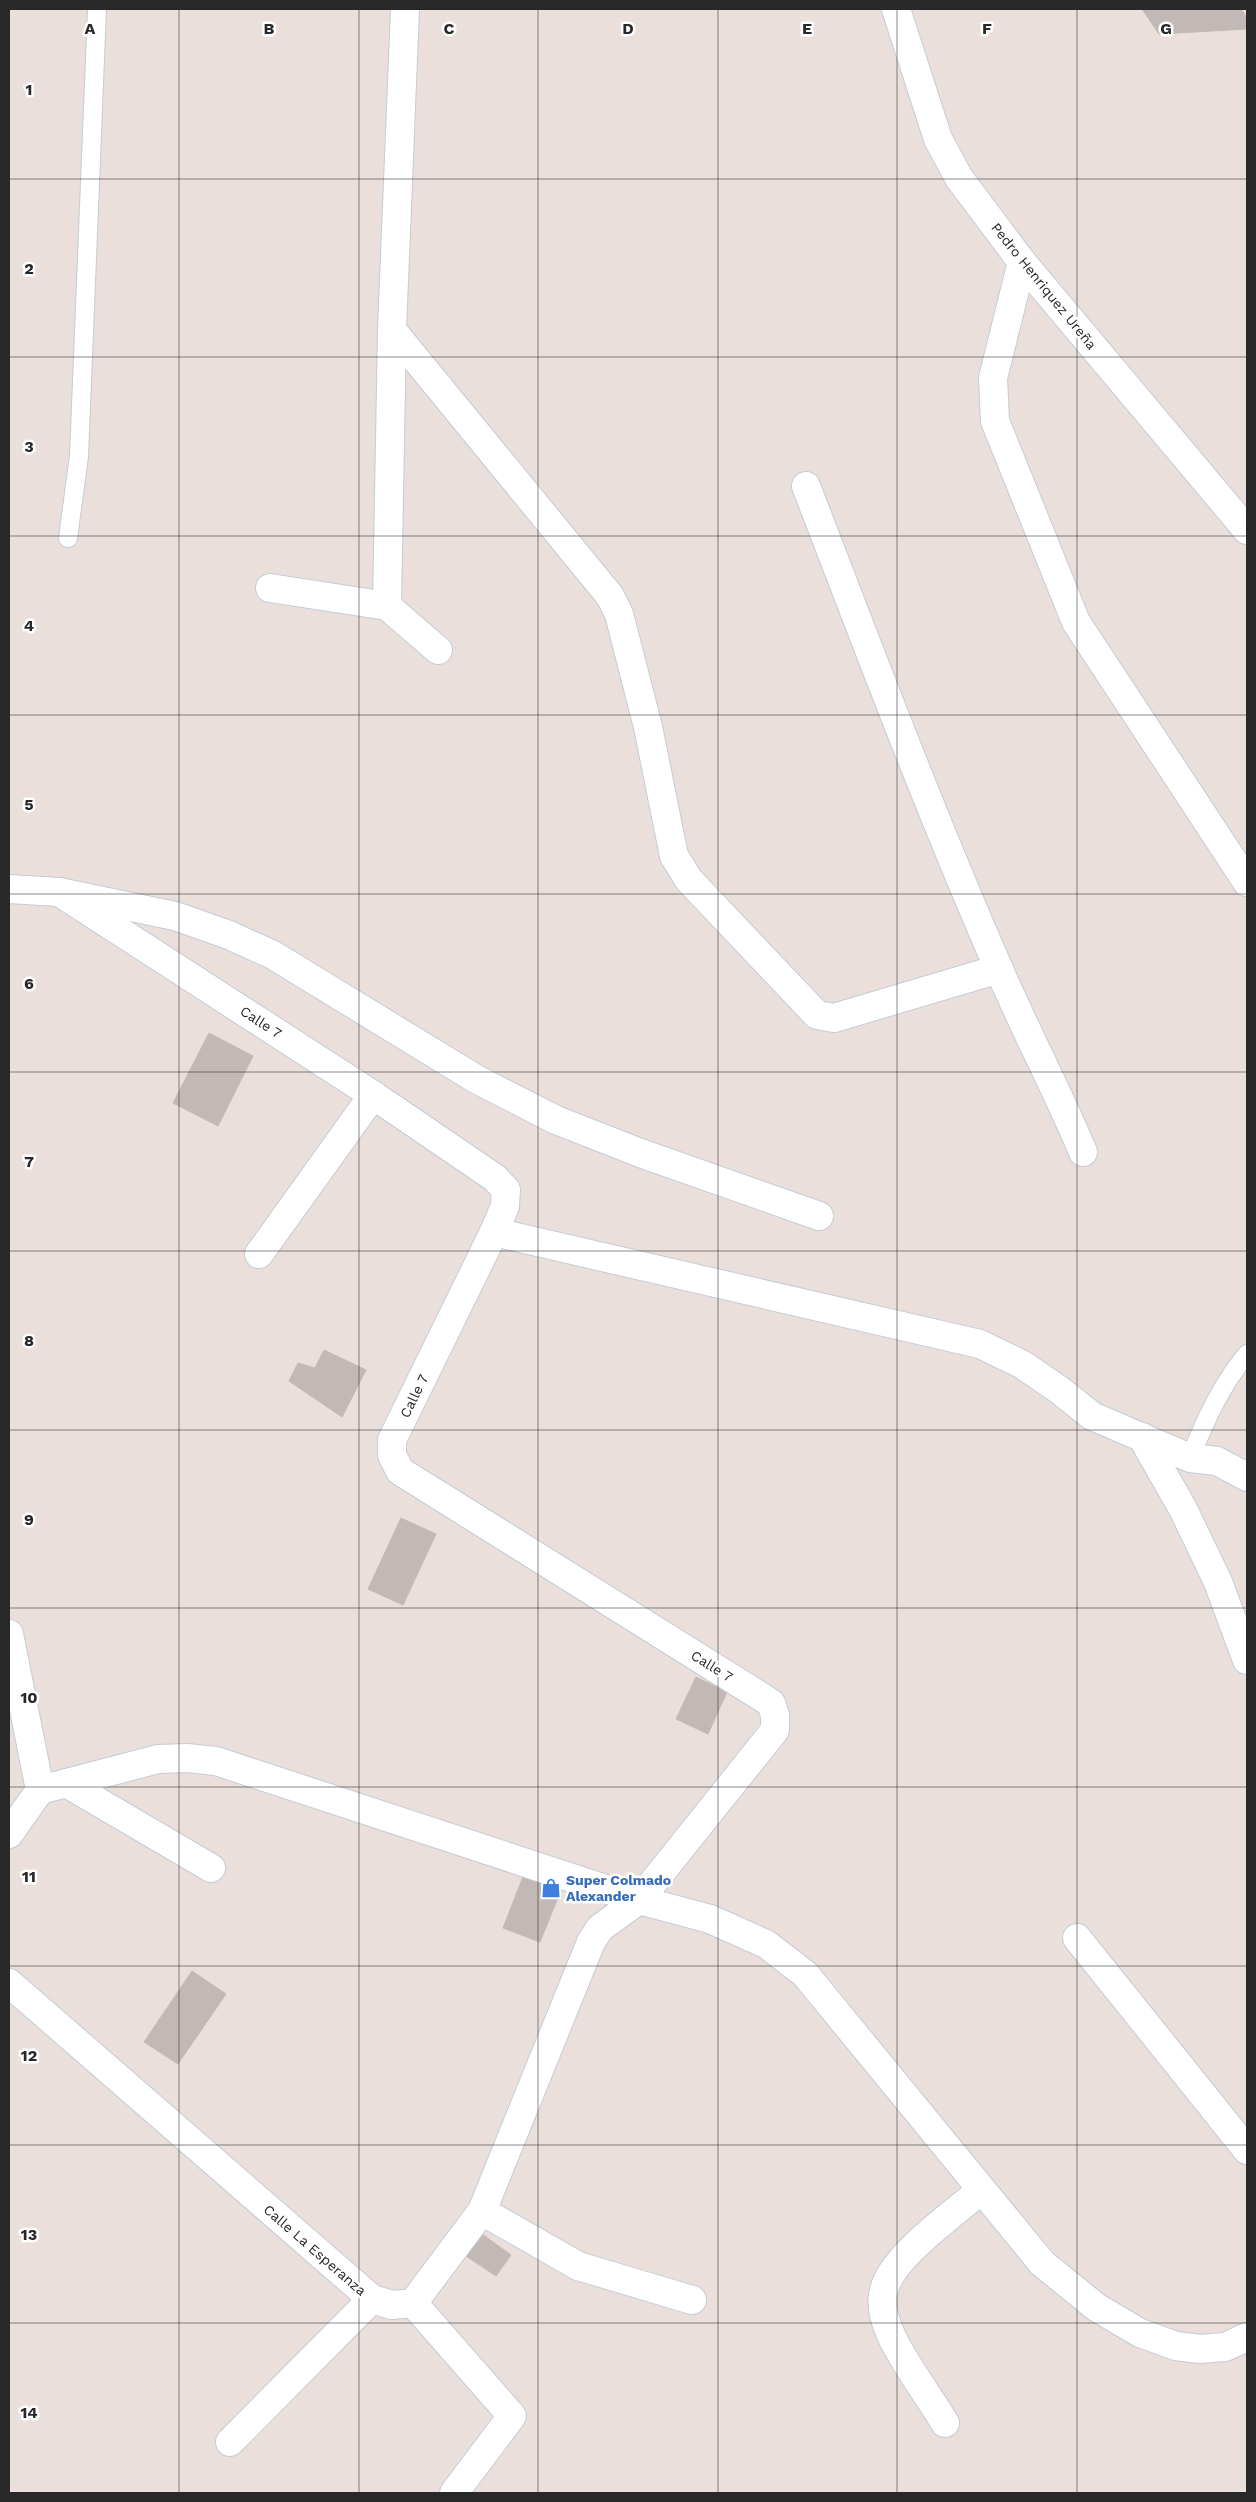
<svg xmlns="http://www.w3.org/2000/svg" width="1256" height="2502" font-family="'Work Sans',sans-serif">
<rect width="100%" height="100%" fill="#eadfda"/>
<g fill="#c2b9b7" stroke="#c4bab4">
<polygon points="1142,9 1241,9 1247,18 1247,29 1159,34"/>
<polygon points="209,1033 253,1056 218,1126 173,1103"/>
<polygon points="324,1350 366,1370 342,1417 289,1381 298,1363 315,1368"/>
<polygon points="401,1518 436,1534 403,1605 368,1589"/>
<polygon points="696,1677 727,1692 708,1734 676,1719"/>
<polygon points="526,1869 564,1883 540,1942 503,1928"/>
<polygon points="192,1971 226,1994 178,2064 144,2042"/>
<polygon points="482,2234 511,2255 496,2276 466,2256"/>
</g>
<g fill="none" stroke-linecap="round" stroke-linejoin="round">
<defs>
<g id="lane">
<polyline points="68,538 79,456 97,9"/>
<path d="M 1190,1458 C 1205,1421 1221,1385 1247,1354"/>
</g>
<g id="street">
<polyline points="896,9 938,139 959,178 1022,262 1247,530"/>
<polyline points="1022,262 993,378 995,421 1076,622 1247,882"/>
<polyline points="392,330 610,596 619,614 648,727 674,856 689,880 817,1015 834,1018 999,969"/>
<path d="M 806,486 C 868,647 929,809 998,967 C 1025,1030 1057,1090 1083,1152"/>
<polyline points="270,588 387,606 438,650"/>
<polyline points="387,606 392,330 405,9"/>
<polyline points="9,889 59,892 175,916 229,935 273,955 476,1079 556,1120 643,1154 819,1216"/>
<polyline points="494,1232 980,1344 1023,1365 1058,1389 1092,1416 1190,1458 1217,1461 1247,1477"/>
<polyline points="259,1254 373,1095"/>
<polyline points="1142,1437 1183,1509 1218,1582 1247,1660"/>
<polyline points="9,1634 40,1790 9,1834"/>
<polyline points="66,1783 211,1868"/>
<polyline points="40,1790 158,1759 187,1758 216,1761 639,1900 710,1919 766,1944 805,1974 1042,2263 1096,2307 1140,2333 1176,2346 1200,2349 1225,2347 1247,2337"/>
<polyline points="1077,1938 1247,2150"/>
<polyline points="9,1983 372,2299 392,2305 413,2303 482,2211 591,1942 600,1928 639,1900 775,1730 775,1715 771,1703 400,1471 392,1455 392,1440 494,1232 505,1206 506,1190 495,1178 373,1095 59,892"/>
<polyline points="482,2211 578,2266 692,2300"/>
<polyline points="413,2303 512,2416 454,2493"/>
<path d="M 945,2423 C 929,2396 903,2362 891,2335 C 885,2322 880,2304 884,2290 C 892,2256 955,2213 981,2190"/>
<polyline points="230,2442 372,2299"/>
</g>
</defs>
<use href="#lane" stroke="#c5ccd5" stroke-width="20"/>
<use href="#street" stroke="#c5ccd5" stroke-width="30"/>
<use href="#lane" stroke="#fff" stroke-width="18"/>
<use href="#street" stroke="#fff" stroke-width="28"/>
</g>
<path fill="none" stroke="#282828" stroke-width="1" stroke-opacity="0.55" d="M 179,9 L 179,2493M 359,9 L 359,2493M 538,9 L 538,2493M 718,9 L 718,2493M 897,9 L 897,2493M 1077,9 L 1077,2493M 9,179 L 1247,179M 9,357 L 1247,357M 9,536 L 1247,536M 9,715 L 1247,715M 9,894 L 1247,894M 9,1072 L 1247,1072M 9,1251 L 1247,1251M 9,1430 L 1247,1430M 9,1608 L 1247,1608M 9,1787 L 1247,1787M 9,1966 L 1247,1966M 9,2145 L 1247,2145M 9,2323 L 1247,2323"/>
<defs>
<symbol id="shop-bare" viewBox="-9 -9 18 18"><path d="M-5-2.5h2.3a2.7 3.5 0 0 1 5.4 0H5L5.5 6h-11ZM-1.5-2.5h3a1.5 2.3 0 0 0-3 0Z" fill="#3f7fe0" stroke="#fff" stroke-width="2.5" paint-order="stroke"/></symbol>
</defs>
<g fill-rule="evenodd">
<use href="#shop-bare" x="537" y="1874" width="28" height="28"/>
</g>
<g text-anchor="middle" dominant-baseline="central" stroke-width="5" stroke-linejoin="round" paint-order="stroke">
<g font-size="14" fill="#282828" stroke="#fff">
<text transform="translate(1044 286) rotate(51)">Pedro Henriquez Ureña</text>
<text transform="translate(261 1022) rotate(33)">Calle 7</text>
<text transform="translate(414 1396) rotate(-64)">Calle 7</text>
<text transform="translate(712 1666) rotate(32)">Calle 7</text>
<text transform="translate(315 2250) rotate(41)">Calle La Esperanza</text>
</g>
<g font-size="14" font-weight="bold" fill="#366cbe" stroke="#fff" text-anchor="start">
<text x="566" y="1880">Super Colmado<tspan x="566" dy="16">Alexander</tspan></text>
</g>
</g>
<g font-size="16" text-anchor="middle" font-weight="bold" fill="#282828" stroke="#fff" stroke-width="5" stroke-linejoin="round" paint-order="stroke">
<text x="90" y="34">A</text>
<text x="269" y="34">B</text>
<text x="449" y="34">C</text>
<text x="628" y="34">D</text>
<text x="807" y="34">E</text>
<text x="987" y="34">F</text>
<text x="1166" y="34">G</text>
<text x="29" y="95">1</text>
<text x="29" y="274">2</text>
<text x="29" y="452">3</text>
<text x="29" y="631">4</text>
<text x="29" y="810">5</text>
<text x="29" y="989">6</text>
<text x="29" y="1167">7</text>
<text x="29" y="1346">8</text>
<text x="29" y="1525">9</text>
<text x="29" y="1703">10</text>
<text x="29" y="1882">11</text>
<text x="29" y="2061">12</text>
<text x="29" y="2240">13</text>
<text x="29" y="2418">14</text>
</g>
<rect width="1256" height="2502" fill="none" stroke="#282828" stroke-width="20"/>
</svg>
